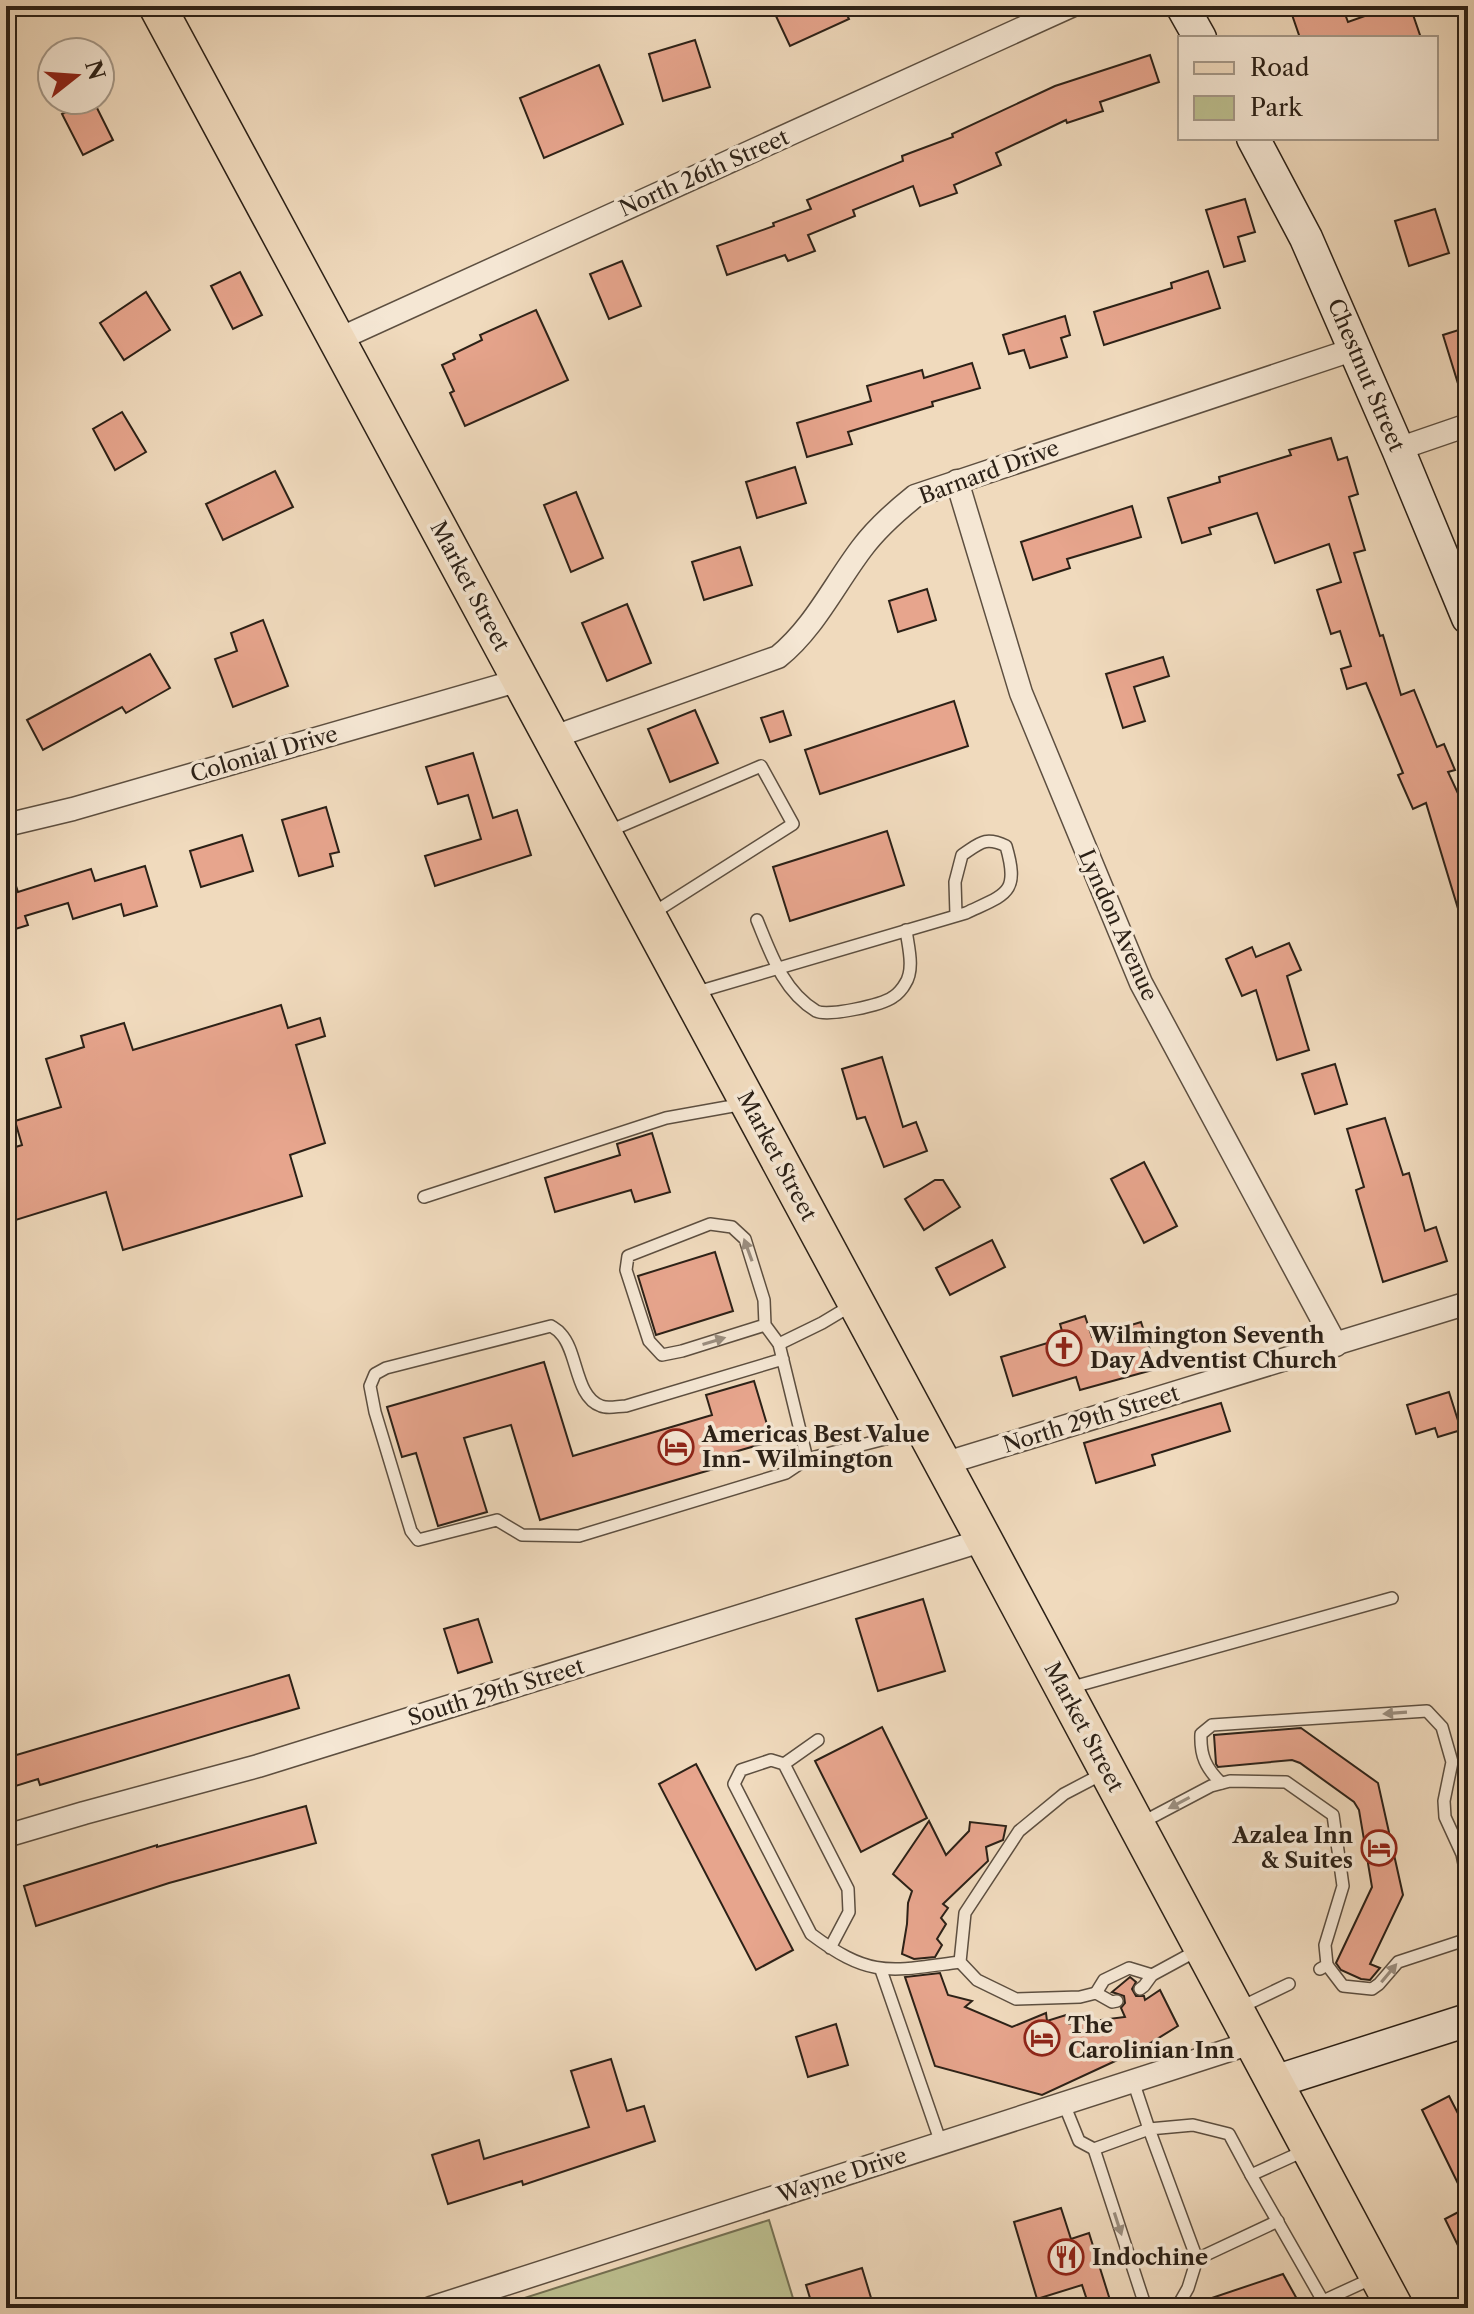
<svg xmlns="http://www.w3.org/2000/svg" width="1474" height="2314" font-family="'Libre Caslon Text',serif">
<rect width="100%" height="100%" fill="#f0dabd"/>
<filter id="stains"><feTurbulence type="fractalNoise" baseFrequency=".0025" numOctaves="4"/><feColorMatrix values="0 0 0 0 .2 0 0 0 0 .09 0 0 0 0 .02 0 0 0 .5 -.17"/></filter>
<radialGradient id="worn" r=".72"><stop offset=".6" stop-color="#630" stop-opacity="0"/><stop offset="1" stop-color="#630" stop-opacity=".3"/></radialGradient>
<polygon fill="#bcbf8f" stroke="#747053" stroke-width="2" points="769,2220 796,2308 493,2308"/>
<g fill="#e7a58d" stroke="#2c2117" stroke-width="2">
<polygon points="794,6 843,6 849,19 790,46 775,14"/>
<polygon points="1289,6 1342,6 1348,22 1393,6 1410,6 1421,38 1300,38"/>
<polygon points="695,40 710,87 663,101 649,54"/>
<polygon points="1150,55 1159,82 1100,102 1103,111 1067,123 1066,120 996,153 1001,165 954,185 957,193 920,206 913,186 853,210 855,216 808,235 815,251 788,261 785,255 727,275 717,246 774,226 773,223 811,209 807,200 903,161 902,156 953,137 952,134 1055,86"/>
<polygon points="599,65 623,124 544,158 520,98"/>
<polygon points="90,100 93,100 113,140 83,155 62,114"/>
<polygon points="1245,199 1255,232 1238,237 1245,261 1224,267 1206,210"/>
<polygon points="1435,209 1449,253 1409,266 1395,221"/>
<polygon points="622,261 641,306 609,319 590,274"/>
<polygon points="1208,271 1220,308 1104,345 1094,312 1172,288 1171,283"/>
<polygon points="240,272 262,315 233,329 211,286"/>
<polygon points="146,292 170,330 124,360 100,323"/>
<polygon points="536,310 568,380 465,426 450,393 454,391 442,365 455,359 453,354 482,340 480,335"/>
<polygon points="1065,316 1070,335 1061,338 1067,357 1030,368 1024,350 1009,354 1003,335"/>
<polygon points="1468,327 1468,402 1464,403 1443,335"/>
<polygon points="972,363 980,388 932,402 933,406 848,432 852,444 807,457 797,423 871,401 867,386 922,370 924,378"/>
<polygon points="122,412 146,452 115,470 93,429"/>
<polygon points="1331,438 1338,460 1347,457 1358,494 1349,497 1365,550 1354,553 1380,636 1383,635 1401,695 1414,690 1437,747 1444,744 1455,770 1448,772 1468,815 1468,924 1463,925 1426,803 1413,809 1398,775 1403,773 1366,683 1347,689 1341,669 1351,666 1340,631 1331,634 1317,590 1341,582 1329,544 1275,563 1257,513 1209,528 1211,534 1182,543 1168,498 1220,482 1219,477 1291,455 1289,450"/>
<polygon points="795,467 806,503 757,518 746,482"/>
<polygon points="275,471 293,507 223,540 206,504"/>
<polygon points="576,492 603,558 571,572 544,505"/>
<polygon points="1132,506 1141,537 1067,559 1070,568 1033,580 1021,542"/>
<polygon points="740,547 752,585 704,600 692,562"/>
<polygon points="927,589 936,620 898,632 889,601"/>
<polygon points="627,604 651,663 607,681 582,623"/>
<polygon points="263,620 288,686 233,707 215,659 237,651 231,633"/>
<polygon points="150,654 170,688 126,713 122,707 43,750 27,720"/>
<polygon points="1163,657 1169,676 1134,687 1145,721 1123,728 1106,674"/>
<polygon points="954,701 968,746 820,794 805,750"/>
<polygon points="695,710 718,763 670,782 648,729"/>
<polygon points="783,711 791,735 770,742 761,718"/>
<polygon points="473,753 493,818 517,810 531,855 435,886 425,856 481,839 468,795 438,804 426,767"/>
<polygon points="326,807 339,852 330,854 333,866 299,876 282,820"/>
<polygon points="887,831 904,885 790,921 773,867"/>
<polygon points="242,835 253,871 201,887 190,851"/>
<polygon points="145,866 157,906 124,916 121,904 73,919 68,903 25,916 28,925 6,932 6,869 10,868 18,892 91,869 95,881"/>
<polygon points="1289,943 1301,970 1287,976 1309,1050 1277,1060 1256,990 1242,996 1226,959 1252,947 1256,957"/>
<polygon points="281,1005 288,1028 320,1018 325,1036 296,1045 325,1143 290,1155 302,1196 123,1250 106,1192 6,1223 6,1150 22,1145 15,1121 61,1107 46,1059 84,1047 81,1036 124,1023 133,1050"/>
<polygon points="882,1057 903,1127 916,1122 927,1151 884,1167 865,1117 857,1119 842,1069"/>
<polygon points="1335,1064 1347,1104 1315,1114 1302,1074"/>
<polygon points="1385,1118 1403,1175 1409,1173 1425,1231 1436,1227 1447,1261 1383,1282 1356,1190 1364,1187 1347,1129"/>
<polygon points="652,1133 670,1192 635,1202 631,1190 555,1212 545,1178 620,1155 617,1144"/>
<polygon points="1144,1162 1177,1226 1144,1243 1111,1179"/>
<polygon points="935,1180 943,1180 960,1207 924,1230 905,1199"/>
<polygon points="992,1240 1005,1267 950,1295 936,1268"/>
<polygon points="715,1252 733,1311 656,1335 638,1276"/>
<polygon points="1085,1316 1092,1337 1141,1322 1156,1369 1080,1390 1076,1377 1013,1396 1001,1357 1064,1338 1060,1324"/>
<polygon points="544,1362 573,1456 712,1415 706,1395 754,1381 772,1441 724,1455 727,1465 540,1520 511,1425 464,1438 487,1512 438,1526 416,1453 402,1457 387,1407"/>
<polygon points="1449,1392 1461,1430 1438,1437 1435,1428 1416,1434 1407,1405"/>
<polygon points="1221,1403 1230,1431 1152,1455 1155,1465 1096,1483 1084,1443"/>
<polygon points="923,1599 945,1671 878,1691 856,1619"/>
<polygon points="478,1619 492,1662 458,1673 444,1629"/>
<polygon points="289,1675 299,1708 40,1785 38,1779 6,1789 6,1758"/>
<polygon points="882,1727 927,1818 861,1852 815,1761"/>
<polygon points="1301,1728 1378,1783 1403,1895 1370,1964 1380,1968 1370,1980 1361,1979 1341,1970 1336,1963 1372,1887 1359,1810 1354,1802 1300,1763 1292,1760 1218,1767 1216,1764 1214,1735"/>
<polygon points="696,1764 793,1950 756,1970 659,1784"/>
<polygon points="306,1806 316,1843 169,1883 36,1926 24,1886 157,1845 157,1847"/>
<polygon points="929,1821 946,1855 969,1831 970,1822 1006,1826 1003,1840 986,1847 988,1861 943,1904 948,1908 941,1918 946,1924 937,1939 942,1945 935,1957 914,1959 902,1954 907,1924 908,1903 912,1891 893,1874"/>
<polygon points="940,1973 948,1995 972,2001 965,2007 1012,2027 1046,2013 1047,2021 1066,2015 1069,2024 1125,2017 1121,2008 1125,2003 1124,1996 1112,1992 1130,1977 1136,1982 1132,1989 1136,1996 1144,1996 1145,2000 1160,1990 1178,2026 1139,2050 1042,2095 935,2066 905,1977"/>
<polygon points="836,2024 848,2065 808,2077 796,2037"/>
<polygon points="611,2059 627,2111 644,2106 655,2141 523,2185 522,2181 448,2204 432,2155 479,2140 484,2159 589,2127 571,2071"/>
<polygon points="1449,2096 1468,2133 1468,2204 1422,2110"/>
<polygon points="1468,2207 1468,2266 1445,2219"/>
<polygon points="1061,2208 1071,2239 1089,2233 1110,2300 1089,2306 1082,2285 1037,2299 1014,2222"/>
<polygon points="862,2268 872,2301 850,2308 813,2308 806,2285"/>
<polygon points="1283,2274 1302,2308 1191,2308 1191,2305"/>
</g>
<g fill="none" stroke-linecap="round" stroke-linejoin="round">
<defs>
<g id="lane">
<polyline points="607,832 761,766 793,824 650,915"/>
<path d="M 757,920 C 771,954 783,991 816,1011 C 828,1017 882,1005 893,997 C 897,995 903,988 905,984 C 915,969 908,946 906,930"/>
<path d="M 694,993 L 966,913 C 1006,894 1020,894 1006,846 C 985,836 980,843 962,855 L 955,882 L 956,915"/>
<polyline points="424,1197 666,1118 744,1104"/>
<path d="M 765,1325 L 682,1351 L 662,1355 L 649,1341 L 626,1270 L 628,1256 L 710,1224 L 732,1227 L 745,1239 L 764,1300 L 765,1325 L 779,1344 L 807,1459 L 786,1473 L 579,1536 L 522,1535 L 497,1520 L 418,1540 L 411,1531 L 375,1412 L 370,1386 L 375,1374 L 386,1368 L 551,1326 C 554,1328 558,1330 561,1334 C 578,1352 575,1397 601,1406 C 608,1409 618,1406 626,1406 L 783,1359"/>
<polyline points="779,1344 822,1323 852,1305"/>
<polyline points="807,1459 885,1439 916,1425"/>
<polyline points="1069,1688 1392,1598"/>
<polyline points="784,1764 818,1740"/>
<polyline points="1104,1773 1064,1794 1019,1831 965,1913 960,1962 977,1980 1016,1999 1080,1997 1096,1993 1112,2002 1117,2001"/>
<path d="M 1221,1783 C 1206,1768 1200,1756 1201,1734 L 1212,1725 L 1427,1711 L 1442,1727 L 1452,1762 L 1444,1801 L 1445,1817 L 1462,1854 L 1468,1884"/>
<polyline points="1139,1824 1211,1786 1230,1781 1286,1782 1333,1815 1343,1886 1325,1945 1327,1965 1320,1969"/>
<path d="M 830,1948 L 849,1912 L 848,1889 L 784,1764 L 771,1760 L 741,1770 L 734,1784 L 811,1934 C 871,1979 890,1971 960,1962"/>
<polyline points="1327,1965 1343,1986 1372,1989 1379,1984 1398,1962 1468,1939"/>
<polyline points="881,1970 941,2143"/>
<polyline points="1140,1989 1144,1986 1152,1975 1198,1950"/>
<polyline points="1096,1993 1104,1980 1129,1968 1152,1975"/>
<polyline points="1239,2008 1289,1984"/>
<polyline points="1064,2104 1079,2141 1094,2149 1149,2129 1133,2081"/>
<polyline points="1094,2149 1146,2308"/>
<polyline points="1251,2175 1323,2301 1373,2278"/>
<polyline points="1197,2259 1149,2129 1193,2125 1229,2134 1251,2175 1306,2150"/>
<polyline points="1164,2308 1179,2304 1188,2288 1197,2259 1278,2221"/>
</g>
<g id="street">
<polyline points="337,340 1071,6"/>
<polyline points="1398,449 1468,425"/>
<polyline points="957,481 1021,693 1141,983 1336,1345"/>
<path d="M 551,738 L 778,657 C 814,628 834,585 862,548 C 877,528 895,512 915,496 L 1355,349"/>
<polyline points="6,825 73,809 520,680"/>
<polyline points="943,1464 1468,1303"/>
<polyline points="6,1836 84,1813 258,1766 984,1540"/>
<polyline points="431,2308 1254,2042"/>
</g>
<g id="secondary">
<polyline points="1182,6 1200,38"/>
<polyline points="1253,138 1306,238 1398,449 1468,618"/>
<polyline points="1274,2082 1468,2020"/>
</g>
<polyline id="primary" points="157,6 984,1540 1395,2308"/>
</defs>
<use href="#lane" stroke="#5d4f40" stroke-width="14"/>
<use href="#street" stroke="#5d4f40" stroke-width="25"/>
<use href="#secondary" stroke="#2c2117" stroke-width="35"/>
<use href="#primary" stroke="#2c2117" stroke-width="39"/>
<use href="#lane" stroke="#f5e7d4" stroke-width="11"/>
<use href="#street" stroke="#f5e7d4" stroke-width="22"/>
<use href="#secondary" stroke="#f5e7d4" stroke-width="32"/>
<use href="#primary" stroke="#f0dabd" stroke-width="36"/>
</g>
<defs><path id="oneway-solid" d="M-6-.8H1V-3.2L6.5 0L1 3.2V.8H-6Z" transform="scale(2)"/></defs>
<g fill="#9b8e7f">
<use href="#oneway-solid" transform="translate(748 1250) rotate(-110)"/>
<use href="#oneway-solid" transform="translate(714 1341) rotate(-17)"/>
<use href="#oneway-solid" transform="translate(1395 1713) rotate(176)"/>
<use href="#oneway-solid" transform="translate(1179 1803) rotate(152)"/>
<use href="#oneway-solid" transform="translate(1389 1973) rotate(-50)"/>
<use href="#oneway-solid" transform="translate(1118 2224) rotate(72)"/>
</g>
<defs>
<symbol id="church-ring" viewBox="-11 -11 22 22"><circle r="9.5" fill="#f5e7d4" stroke="#8f2418" stroke-width="1.5"/><path d="M-1.2-6h2.4v3.5h3.3v2.4h-3.3V6h-2.4V-.1h-3.3v-2.4h3.3Z" fill="#8f2418"/></symbol>
<symbol id="hotel-ring" viewBox="-11 -11 22 22"><circle r="9.5" fill="#f5e7d4" stroke="#8f2418" stroke-width="1.5"/><path d="M-6-4.5h1.5V1H6V5H4.5V3h-9V5H-6ZM-4 0a1.8 1.8 0 1 1 3.6 0ZM.5 0V-2.5h3Q6-2.5 6 0Z" fill="#8f2418"/></symbol>
<symbol id="restaurant-ring" viewBox="-11 -11 22 22"><circle r="9.5" fill="#f5e7d4" stroke="#8f2418" stroke-width="1.5"/><path d="M-5-6h1v4h1v-4h1v4h1v-4h1v5L-1.5 .5V6h-2V.5L-5-1ZM5-6V6H3V1.5H1.5Q1.5-4 5-6Z" fill="#8f2418"/></symbol>
</defs>
<g fill-rule="evenodd">
<use href="#church-ring" x="1044" y="1328" width="40" height="40"/>
<use href="#hotel-ring" x="656" y="1427" width="40" height="40"/>
<use href="#hotel-ring" x="1359" y="1828" width="40" height="40"/>
<use href="#hotel-ring" x="1022" y="2018" width="40" height="40"/>
<use href="#restaurant-ring" x="1046" y="2237" width="40" height="40"/>
</g>
<g text-anchor="middle" dominant-baseline="central" stroke-width="7" stroke-linejoin="round" paint-order="stroke">
<g font-size="22" fill="#2c2117" stroke="#f5e7d4">
<text transform="translate(704 173) rotate(-24)">North 26th Street</text>
<text transform="translate(1366 375) rotate(67)">Chestnut Street</text>
<text transform="translate(989 472) rotate(-20)">Barnard Drive</text>
<text transform="translate(470 586) rotate(62)">Market Street</text>
<text transform="translate(264 754) rotate(-16)">Colonial Drive</text>
<text transform="translate(1118 925) rotate(66)">Lyndon Avenue</text>
<text transform="translate(777 1156) rotate(62)">Market Street</text>
<text transform="translate(1091 1419) rotate(-17)">North 29th Street</text>
<text transform="translate(496 1692) rotate(-17)">South 29th Street</text>
<text transform="translate(1084 1727) rotate(62)">Market Street</text>
<text transform="translate(842 2175) rotate(-18)">Wayne Drive</text>
</g>
<g font-size="22" font-weight="bold" fill="#2c2117" stroke="#f5e7d4" text-anchor="start">
<text x="1090" y="1335">Wilmington Seventh<tspan x="1090" dy="25">Day Adventist Church</tspan></text>
<text x="702" y="1434">Americas Best Value<tspan x="702" dy="25">Inn- Wilmington</tspan></text>
<text x="1353" y="1835" text-anchor="end">Azalea Inn<tspan x="1353" dy="25">&amp; Suites</tspan></text>
<text x="1068" y="2025">The<tspan x="1068" dy="25">Carolinian Inn</tspan></text>
<text x="1092" y="2257">Indochine</text>
</g>
</g>
<rect width="1474" height="2314" fill="none" stroke="#f0dabd" stroke-width="32"/>
<rect x="8" y="8" width="1458" height="2298" fill="none" stroke="#2c2117" stroke-width="4"/>
<rect x="16" y="16" width="1442" height="2282" fill="none" stroke="#2c2117" stroke-width="2"/>
<rect x="1178" y="36" width="260" height="104" fill="#f5e7d4" stroke="#a59888" stroke-width="2"/>
<rect x="1194" y="62" width="40" height="12" fill="#f0dabd" stroke="#a59888" stroke-width="2"/>
<text x="1250" y="76" font-size="24" fill="#2c2117">Road</text>
<rect x="1194" y="96" width="40" height="24" fill="#bcbf8f" stroke="#a59888" stroke-width="2"/>
<text x="1250" y="116" font-size="24" fill="#2c2117">Park</text>
<g transform="translate(76 76) rotate(73)"><circle r="38" fill="#f5e7d4" stroke="#a59888" stroke-width="2"/>
<path d="M0-6L14 30L0 20L-14 30Z" fill="#8f2418"/>
<text y="-12" font-size="22" font-weight="bold" text-anchor="middle" fill="#2c2117">N</text>
</g>
<rect width="100%" height="100%" filter="url(#stains)"/>
<rect width="100%" height="100%" fill="url(#worn)"/>
</svg>
